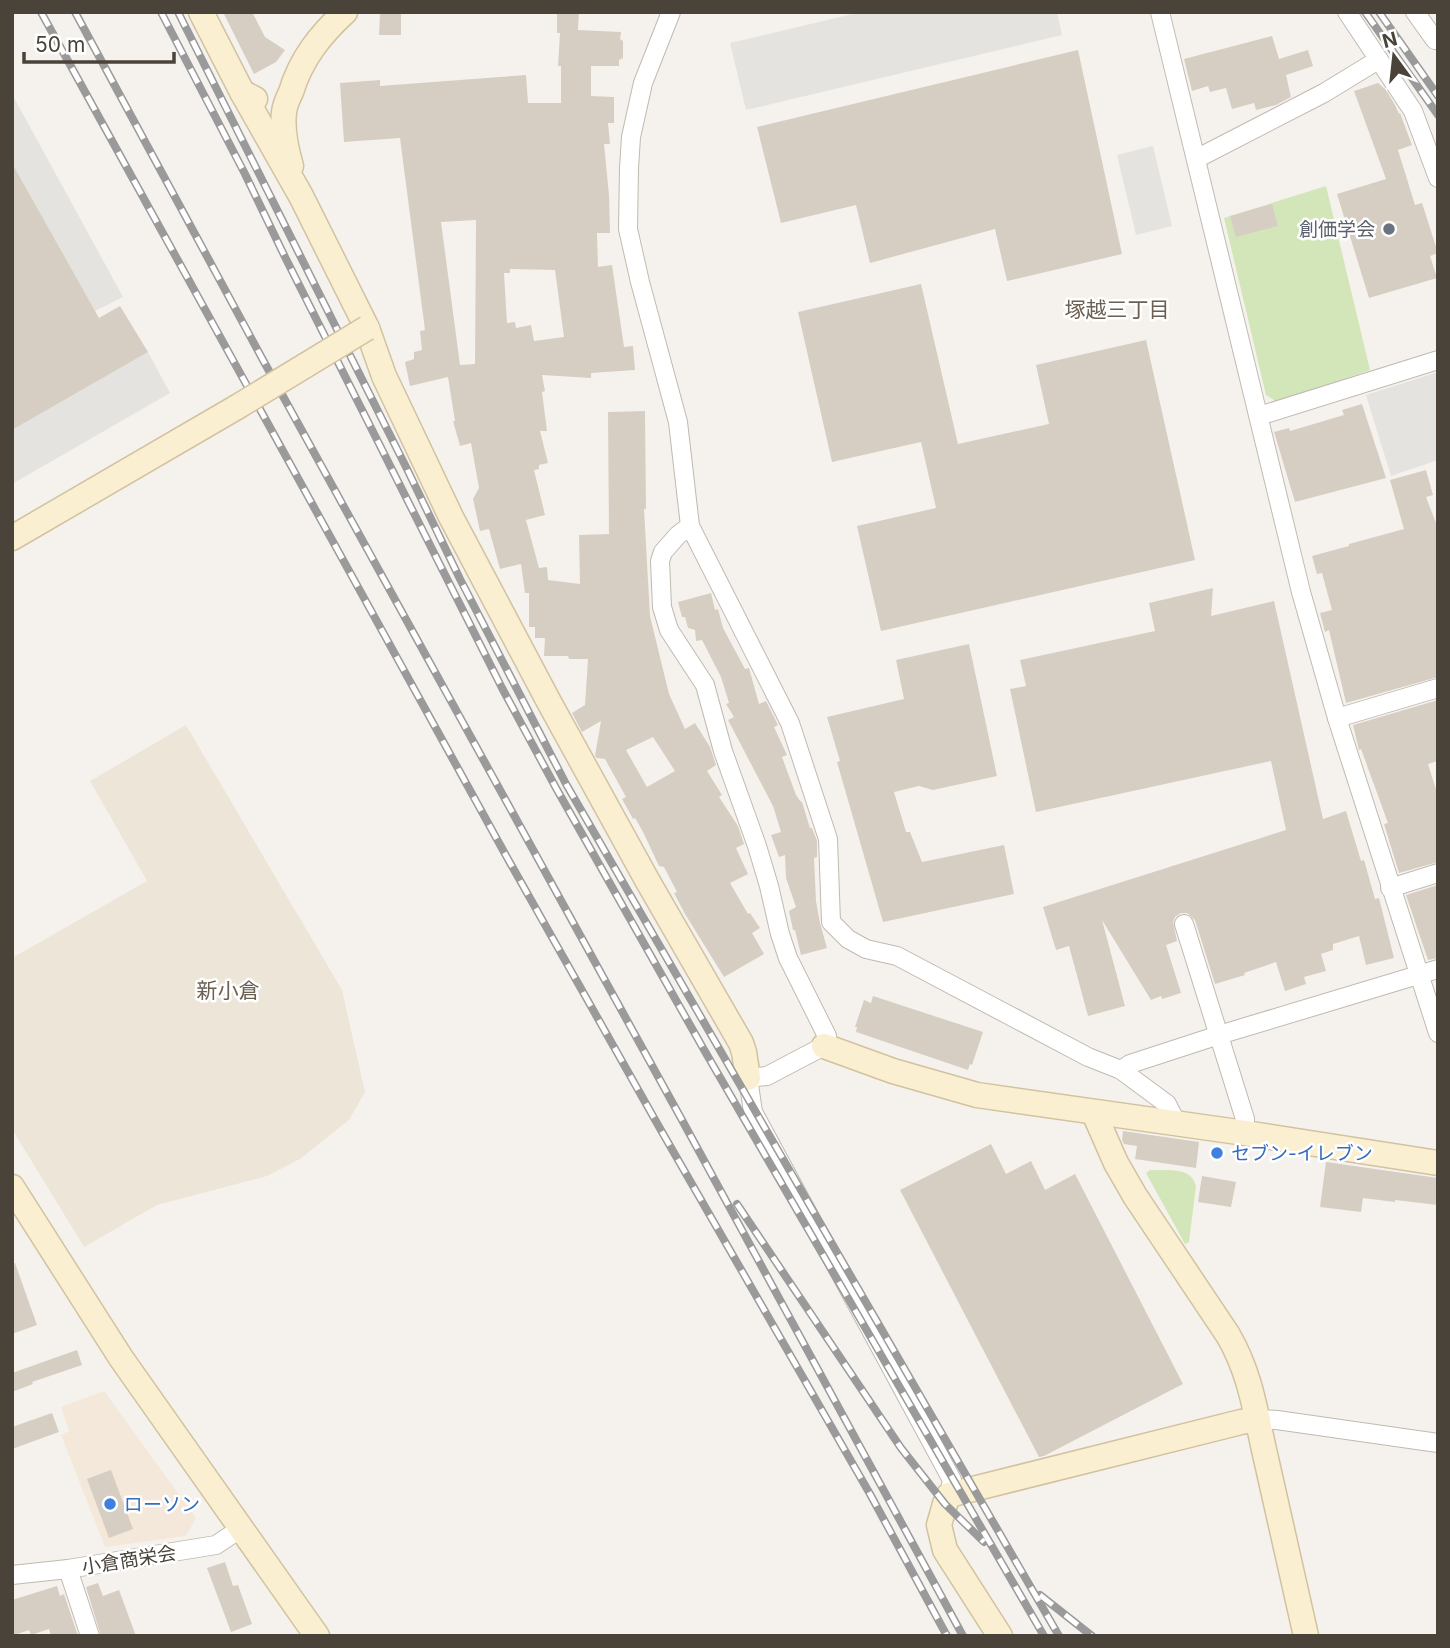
<svg xmlns="http://www.w3.org/2000/svg" width="1450" height="1648" font-family="Inter,'Noto Sans JP',sans-serif">
<rect width="100%" height="100%" fill="#f5f2ed"/>
<polygon fill="#f4e8da" points="104,1391 196,1518 186,1536 105,1547 61,1435 69,1431 61,1407"/>
<polygon fill="#ede6d8" points="186,725 342,990 365,1092 349,1120 300,1159 267,1176 157,1205 84,1247 12,1129 12,958 147,881 90,781"/>
<g fill="#d3e6b9">
<polygon points="1326,186 1370,370 1277,402 1266,395 1224,218"/>
<path d="M 1150,1170 C 1167,1171 1191,1166 1196,1186 L 1189,1242 L 1185,1244 L 1146,1173 Z"/>
</g>
<g fill="#e4e3e0">
<polygon points="861,12 1057,12 1062,35 746,110 730,43"/>
<polygon points="12,94 123,297 95,311 12,163"/>
<polygon points="1153,146 1172,226 1136,235 1117,155"/>
<polygon points="148,352 170,393 12,484 12,430"/>
<polygon points="1438,372 1438,460 1391,476 1366,395"/>
</g>
<g fill="#d6cec3" fill-rule="evenodd">
<polygon points="223,12 252,12 265,37 285,50 276,62 254,74"/>
<polygon points="380,12 401,12 401,35 379,35"/>
<path d="M 557,12 L 579,12 L 578,30 L 621,32 L 620,39 L 623,41 L 623,58 L 619,60 L 619,66 L 591,66 L 591,96 L 614,97 L 614,123 L 608,123 L 610,144 L 604,144 L 609,195 L 610,233 L 597,233 L 598,267 L 612,265 L 624,347 L 633,346 L 635,370 L 591,373 L 591,378 L 542,375 L 545,391 L 542,392 L 547,431 L 540,431 L 548,463 L 539,465 L 539,469 L 534,470 L 545,515 L 526,520 L 539,568 L 547,567 L 548,580 L 580,584 L 579,535 L 609,534 L 608,412 L 645,411 L 646,509 L 644,509 L 650,616 L 669,694 L 685,729 L 695,723 L 710,747 L 716,765 L 707,771 L 722,795 L 719,797 L 738,826 L 744,844 L 736,848 L 748,874 L 730,883 L 748,914 L 750,913 L 760,928 L 752,933 L 764,954 L 724,977 L 685,914 L 674,893 L 677,892 L 664,867 L 659,866 L 643,832 L 635,818 L 633,819 L 622,799 L 626,797 L 605,759 L 597,758 L 595,756 L 601,721 L 582,732 L 572,713 L 585,705 L 588,659 L 569,659 L 568,656 L 544,656 L 545,638 L 535,638 L 535,627 L 529,627 L 529,593 L 525,593 L 521,564 L 500,569 L 489,529 L 480,531 L 473,499 L 479,488 L 471,443 L 460,446 L 453,421 L 455,421 L 448,377 L 410,386 L 405,362 L 414,359 L 414,352 L 422,350 L 420,331 L 425,330 L 400,138 L 344,142 L 340,83 L 380,80 L 380,86 L 526,75 L 528,103 L 561,103 L 561,66 L 558,66 L 560,33 L 557,33 ZM 476,220 L 475,364 L 460,365 L 441,222 ZM 510,269 L 555,270 L 564,337 L 534,341 L 531,325 L 516,328 L 515,322 L 507,323 L 504,273 L 510,273 ZM 653,737 L 675,771 L 647,787 L 626,750 Z"/>
<polygon points="1272,36 1279,59 1308,50 1313,66 1286,75 1291,97 1276,105 1256,110 1254,103 1232,109 1226,88 1210,92 1208,86 1192,91 1184,59"/>
<polygon points="1078,50 1122,254 1007,281 995,229 870,263 856,205 781,223 757,127"/>
<polygon points="1378,83 1386,90 1395,105 1399,114 1400,113 1412,145 1398,150 1415,205 1422,203 1438,253 1430,256 1437,278 1369,298 1337,194 1386,179 1354,91"/>
<polygon points="12,163 99,318 120,306 148,352 12,430"/>
<polygon points="1272,204 1278,226 1236,237 1230,216"/>
<polygon points="921,284 958,444 1049,424 1036,365 1146,340 1195,560 881,631 857,526 936,508 921,442 832,462 798,312"/>
<polygon points="1362,404 1386,478 1295,502 1274,432 1289,428 1290,431 1344,415 1342,410"/>
<polygon points="1426,470 1433,495 1426,497 1438,528 1438,677 1346,703 1329,630 1325,632 1320,613 1332,610 1322,573 1317,574 1312,556 1349,546 1349,544 1404,529 1390,480"/>
<polygon points="1213,588 1211,616 1274,601 1323,819 1346,811 1361,861 1364,860 1375,899 1379,898 1394,958 1366,965 1359,936 1333,944 1333,950 1321,954 1326,971 1304,977 1306,984 1285,991 1276,962 1244,973 1245,975 1215,984 1195,920 1187,913 1181,913 1175,917 1173,922 1177,941 1166,945 1181,993 1162,999 1161,996 1151,1000 1102,920 1125,1006 1088,1016 1069,946 1056,950 1043,907 1286,830 1271,761 1036,812 1010,689 1026,686 1020,660 1155,631 1149,603"/>
<polygon points="711,593 715,610 718,609 723,628 745,669 749,668 759,704 766,701 778,725 774,727 787,755 782,757 796,795 800,801 802,802 810,828 812,828 817,841 817,857 814,858 816,901 820,923 827,948 801,955 795,930 793,930 789,911 796,907 786,878 785,855 779,857 771,835 781,832 773,806 728,720 734,717 726,704 729,703 721,677 702,640 696,641 695,630 688,628 685,617 682,617 678,602"/>
<polygon points="969,644 997,776 933,790 919,786 894,792 906,832 910,832 922,862 1004,845 1014,894 883,922 837,762 840,761 827,717 904,699 896,660"/>
<polygon points="1438,700 1438,761 1428,764 1438,796 1438,862 1399,873 1384,824 1388,823 1361,749 1359,750 1353,725"/>
<polygon points="1438,885 1438,958 1428,960 1406,895"/>
<polygon points="873,996 983,1032 972,1065 970,1064 968,1070 856,1032 857,1027 855,1027 864,1000 871,1003"/>
<polygon points="1123,1131 1199,1142 1196,1168 1135,1159 1137,1146 1124,1144 1122,1140"/>
<polygon points="991,1144 1006,1174 1031,1161 1045,1190 1075,1174 1183,1384 1044,1456 1039,1457 900,1190"/>
<polygon points="1326,1162 1438,1178 1438,1205 1395,1200 1395,1202 1363,1198 1361,1212 1320,1207"/>
<polygon points="1202,1176 1236,1182 1231,1207 1198,1202"/>
<polygon points="12,1263 15,1263 37,1325 12,1334"/>
<polygon points="77,1350 82,1365 32,1382 33,1384 12,1392 12,1373"/>
<polygon points="52,1413 59,1432 12,1449 12,1427"/>
<polygon points="111,1470 133,1529 109,1538 87,1479"/>
<polygon points="225,1562 233,1586 238,1585 252,1624 231,1632 207,1568"/>
<polygon points="98,1583 103,1596 119,1590 136,1636 101,1636 86,1587"/>
<polygon points="57,1586 60,1596 64,1594 78,1636 51,1636 49,1629 31,1635 29,1630 12,1636 12,1600"/>
</g>
<g fill="none" stroke-linecap="round" stroke-linejoin="round">
<defs>
<g id="street">
<polyline points="671,12 643,83 631,137 629,168 628,229 640,282 678,422 690,526 790,723 828,839 831,922 848,939 866,949 897,956 1088,1057 1121,1070 1167,1104 1177,1124"/>
<polyline points="1160,12 1301,592 1337,718 1438,1033"/>
<polyline points="1347,12 1413,111 1438,178"/>
<polyline points="1415,12 1435,40"/>
<polyline points="1196,159 1324,93 1378,60"/>
<polyline points="1259,416 1438,360"/>
<polyline points="690,526 678,535 663,552 660,561 662,607 669,630 705,685 723,751 757,846 769,886 780,934 788,958 827,1036 824,1046 767,1076 748,1078 753,1112 952,1480 949,1495"/>
<polyline points="1337,718 1438,688"/>
<polyline points="1390,888 1438,873"/>
<polyline points="1184,924 1245,1119 1245,1133"/>
<polyline points="1121,1070 1130,1064 1219,1035 1438,969"/>
<polyline points="1258,1419 1277,1420 1438,1443"/>
<polyline points="68,1569 90,1636"/>
<polyline points="12,1575 68,1569 216,1545 240,1529"/>
</g>
<g id="secondary">
<polyline points="201,12 242,92 255,99"/>
<polyline points="242,92 301,196 367,328 384,376 451,517 549,702 647,880 741,1043 744,1052 748,1078"/>
<path d="M 291,166 C 286,149 282,129 284,112 C 285,105 288,98 291,92 C 301,59 320,35 345,12"/>
<polyline points="12,538 237,407"/>
<polyline points="824,1046 893,1071 977,1095 1245,1133 1438,1163"/>
<path d="M 1094,1113 L 1116,1163 L 1135,1196 L 1228,1335 C 1252,1376 1256,1417 1267,1463 C 1280,1520 1293,1578 1306,1636"/>
<polyline points="12,1187 121,1358 317,1636"/>
<polyline points="1000,1636 945,1550 939,1525 945,1504 949,1495 1241,1422 1258,1419"/>
</g>
</defs>
<use href="#street" stroke="#c0bab0" stroke-width="20"/>
<use href="#secondary" stroke="#d1c2a0" stroke-width="27"/>
<use href="#street" stroke="#fff" stroke-width="18"/>
<use href="#secondary" stroke="#fbefd1" stroke-width="24"/>
<defs>
<g id="rail">
<polyline points="41,12 509,861 658,1125 870,1494 947,1636"/>
<polyline points="75,12 263,360 682,1120 963,1636"/>
<polyline points="161,12 245,174 285,257 502,688 556,788 703,1048 1044,1636"/>
<polyline points="178,12 407,469 460,579 566,784 1059,1636"/>
<polyline points="1365,12 1438,115"/>
<polyline points="1379,12 1438,96"/>
<polyline points="737,1204 901,1448 945,1504 984,1542"/>
<polyline points="1040,1595 1092,1636"/>
</g>
</defs>
<use href="#rail" stroke="#9a9a9a" stroke-width="8"/>
<use href="#rail" stroke="#fff" stroke-width="5" stroke-dasharray="16" stroke-linecap="butt"/>
<defs>
<polyline id="secondary-bridge" points="237,407 367,328"/>
</defs>
<use href="#secondary-bridge" stroke="#d1c2a0" stroke-width="27" stroke-linecap="butt"/>
<use href="#secondary-bridge" stroke="#fbefd1" stroke-width="24"/>
</g>
<circle fill="#6b7280" stroke="#fff" stroke-width="2.5" cx="1389" cy="229" r="7"/>
<g fill="#3f7fe0" stroke="#fff" stroke-width="2.5">
<circle cx="1217" cy="1153" r="7"/>
<circle cx="110" cy="1504" r="7"/>
</g>
<g text-anchor="middle" dominant-baseline="central" stroke-width="5" stroke-linejoin="round" paint-order="stroke">
<g font-size="19" fill="#5b616d" stroke="#fff" text-anchor="end">
<text x="1375" y="229">創価学会</text>
</g>
<g font-size="19" fill="#366cbe" stroke="#fff" text-anchor="start">
<text x="1231" y="1153">セブン-イレブン</text>
<text x="124" y="1504">ローソン</text>
</g>
<g font-size="19" fill="#49433a" stroke="#fff">
<text transform="translate(129 1560) rotate(-9)">小倉商栄会</text>
</g>
<g font-size="21" fill="#6b6052" stroke="#fff">
<text x="1117" y="309">塚越三丁目</text>
<text x="228" y="990">新小倉</text>
</g>
</g>
<rect width="1450" height="1648" fill="none" stroke="#49433a" stroke-width="28"/>
<g transform="translate(1394 56) rotate(345)" stroke="#ffffff" stroke-width="5" paint-order="stroke">
<path d="M0-5L12 26L0 18L-12 26Z" fill="#49433a"/>
<text y="-10" font-size="19" font-weight="bold" text-anchor="middle" fill="#49433a">N</text>
</g>
<path d="M24 52v10h150v-10" fill="none" stroke="#49433a" stroke-width="3.5"/>
<text x="35" y="52" font-size="21" fill="#49433a" stroke="#ffffff" stroke-width="5" paint-order="stroke">50 m</text>
</svg>
